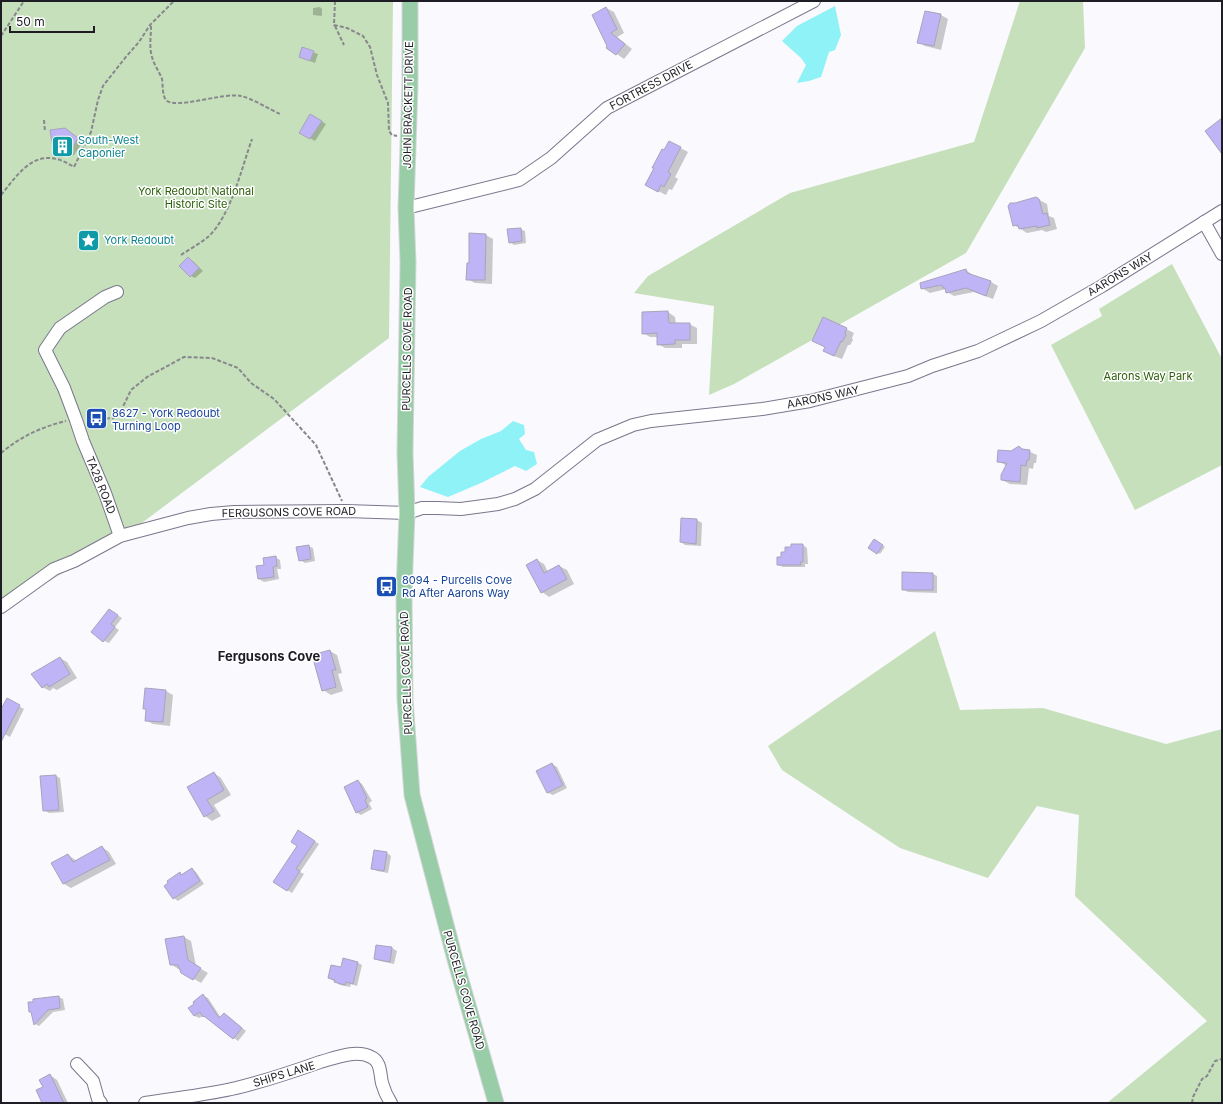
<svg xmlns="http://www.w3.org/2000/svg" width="1223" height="1104" font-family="Inter,sans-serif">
<rect width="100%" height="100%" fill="#faf9fe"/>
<g fill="#c5e0ba">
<polygon points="1,1 393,1 389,338 99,555 76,565 1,610"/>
<polygon points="1020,1 1083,1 1085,48 966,253 734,384 709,395 714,306 634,293 648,276 790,193 974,142"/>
<polygon points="1172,264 1222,359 1222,465 1135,510 1051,345 1102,316 1099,309"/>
<polygon points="935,631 960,710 1043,708 1166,744 1222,729 1222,1103 1107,1103 1207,1021 1075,896 1079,815 1037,806 988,878 900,848 782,770 768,746"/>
</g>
<g fill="#8ff2f6">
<polygon points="835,6 841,35 835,50 829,52 821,77 809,81 797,83 806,65 801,58 782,41 797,26"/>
<polygon points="513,421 524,425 525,434 519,439 526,450 534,452 537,464 526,471 515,466 481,483 448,497 420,487 428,477 460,451 481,439 501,431"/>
</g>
<g fill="#0003">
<polygon points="320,7 322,9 322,16 313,15 313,8"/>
<polygon points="606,8 614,12 624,33 617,37 632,49 624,59 607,47"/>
<polygon points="926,12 941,15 948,19 941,50 925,46 918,42"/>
<polygon points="313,52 318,54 315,63 300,57"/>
<polygon points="311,115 326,124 315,141 300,132"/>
<polygon points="65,129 83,142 74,155 59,158 55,156"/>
<polygon points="669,142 688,152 675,177 678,179 672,190 669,189 666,195 654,189 664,152"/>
<polygon points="1036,198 1047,204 1049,216 1054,218 1057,229 1046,232 1042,230 1027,233 1014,225"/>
<polygon points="520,229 525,231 526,243 514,245 510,242"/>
<polygon points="486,235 493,239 492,284 475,283 467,279"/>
<polygon points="188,259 193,261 203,271 195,278 191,276"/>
<polygon points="966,270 974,276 991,282 998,286 993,299 974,292 954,296 947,292 946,289 930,293 922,288"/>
<polygon points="668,312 675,317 676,324 689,324 697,328 697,344 682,344 682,348 665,348 658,344 658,337 650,337 643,333"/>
<polygon points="846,329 854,333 852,338 853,340 850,345 848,345 842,359 831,355"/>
<polygon points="1019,447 1037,455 1036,463 1034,463 1033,469 1029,468 1027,485 1010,484 1002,480 1007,466 998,461"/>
<polygon points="682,519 697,520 702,523 701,546 685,545 681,542"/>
<polygon points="875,540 885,547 880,554 870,547"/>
<polygon points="803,545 807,548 808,564 805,564 805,567 783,567 778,565 782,558 792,547"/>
<polygon points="308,546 313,548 315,561 305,563 300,560"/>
<polygon points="275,557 280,560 281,569 277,569 279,579 264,582 259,579 266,566"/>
<polygon points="537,560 544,564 548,572 559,566 567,570 574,584 549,597 542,592"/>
<polygon points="933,574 937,576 937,593 908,592 903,589"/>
<polygon points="114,613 122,618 115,627 119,630 109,643 104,641"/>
<polygon points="330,651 337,655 342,673 338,674 343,691 331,695 323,690"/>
<polygon points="60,658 67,662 77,678 57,690 53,688 50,691 42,687"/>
<polygon points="166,691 173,695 170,726 153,724 146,720 147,710 144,708"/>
<polygon points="7,699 24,709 10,737 1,732 1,711"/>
<polygon points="552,764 557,767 567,788 553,795 548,793"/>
<polygon points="214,773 221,778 231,795 214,805 221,816 212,821 205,816 189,788"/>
<polygon points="56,776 60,778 64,812 49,813 44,810"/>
<polygon points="358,781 362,784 372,801 369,803 372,809 361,815 356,812"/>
<polygon points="298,831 319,844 300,872 304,874 292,893 274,882 298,846"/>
<polygon points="102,847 109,852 116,864 71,888 64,884 53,864 68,855 77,861"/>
<polygon points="387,853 391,856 388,873 377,871 372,868"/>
<polygon points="192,869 196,872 204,884 178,901 174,898 180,874 182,875"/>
<polygon points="184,937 191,941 196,966 208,973 201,983 182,972 181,969 178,969 171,964"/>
<polygon points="377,946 392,948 397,951 394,964 380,961 375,959"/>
<polygon points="358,963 362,965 357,986 351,984 350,987 340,985 329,978 342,968"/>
<polygon points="204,996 208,998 221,1018 229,1017 246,1031 238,1041 208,1019 203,1016 199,1018 195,1016"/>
<polygon points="58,997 63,999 65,1010 53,1012 39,1026 35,1024 32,1013 30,1011"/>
<polygon points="50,1075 57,1080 68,1103 43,1103 44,1088"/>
</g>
<g fill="#beb4f6" stroke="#a7a4bb">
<polygon points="606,7 617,29 611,33 625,44 616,55 606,48 607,46 592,15"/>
<polygon points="925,11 941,14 934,46 917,43"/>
<polygon points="302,47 314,51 310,61 299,57"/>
<polygon points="310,114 322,121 310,139 299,133"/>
<polygon points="1222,118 1222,154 1205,131"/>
<polygon points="65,128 78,138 69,153 54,156 50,130"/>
<polygon points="669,141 681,147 668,172 671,174 664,187 661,185 658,192 645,185 654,168 652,168 662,149 664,150"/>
<polygon points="1036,197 1039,199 1043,214 1047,213 1050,225 1037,228 1037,226 1019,229 1018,225 1013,226 1008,206 1010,203 1015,203"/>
<polygon points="521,228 522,241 509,243 507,229"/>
<polygon points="469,233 486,234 485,280 466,280 467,263 469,263"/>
<polygon points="188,257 199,268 190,277 179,266"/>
<polygon points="966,269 967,273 991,281 986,296 966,288 946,293 945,288 943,288 942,285 921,289 920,283"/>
<polygon points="668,311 669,323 690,323 690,340 675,340 675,344 657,345 657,333 642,334 642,312"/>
<polygon points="823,317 847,328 845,333 846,335 842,342 841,341 834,356 823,351 825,347 812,341"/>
<polygon points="1019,446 1022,449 1030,450 1029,460 1027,460 1026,466 1021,465 1020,482 1001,480 1001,475 1007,463 997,462 998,450 1011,451"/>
<polygon points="681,518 697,519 696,544 680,542"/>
<polygon points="874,539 883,545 877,554 868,548"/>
<polygon points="791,544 803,544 803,562 800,562 801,565 777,565 777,557 781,557 781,552 785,552 785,547 791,547"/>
<polygon points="309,545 311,559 299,561 296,547"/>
<polygon points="276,556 277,566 273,567 274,577 258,579 256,566 264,565 263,558"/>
<polygon points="537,559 544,573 559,565 567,579 541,593 526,565"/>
<polygon points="902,572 933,573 933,590 902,590"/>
<polygon points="109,609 118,615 111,624 115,627 103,642 91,632"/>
<polygon points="330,650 336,670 332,670 336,687 322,691 312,655"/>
<polygon points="60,657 70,674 49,687 47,684 42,688 31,674"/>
<polygon points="145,688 166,690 163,722 145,721 146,709 143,709"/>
<polygon points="7,698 20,705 1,742 1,709"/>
<polygon points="552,763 563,785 547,793 536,771"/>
<polygon points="214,772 224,790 207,800 214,811 204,817 187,787"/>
<polygon points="56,775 59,810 43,811 40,776"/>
<polygon points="358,780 367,798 365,800 368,807 356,813 344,787"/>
<polygon points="298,830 315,841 296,869 300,871 287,891 273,882 297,846 291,842"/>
<polygon points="102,846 110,860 63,884 51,863 68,854 73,862"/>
<polygon points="374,850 387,852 384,871 371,869"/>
<polygon points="192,868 200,881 173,899 164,886 168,883 167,881 180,872 181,875"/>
<polygon points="184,936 188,960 201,968 193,980 181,973 178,965 170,965 165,939"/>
<polygon points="376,945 392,947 390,962 374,959"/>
<polygon points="343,958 358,962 353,984 346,982 345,985 334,982 335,980 328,978 331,965 341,967"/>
<polygon points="203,994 219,1018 224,1013 242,1028 233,1039 204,1016 203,1017 200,1012 194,1016 188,1008 194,1004 193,1002"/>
<polygon points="59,996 60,1008 48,1010 34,1025 31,1012 29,1012 28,1002 33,1002 33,999"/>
<polygon points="50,1074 64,1103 42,1103 36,1090 43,1087 39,1080"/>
</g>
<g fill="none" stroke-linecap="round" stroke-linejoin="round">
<defs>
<g id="minor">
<polyline points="406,208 519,180 551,158 607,108 814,1"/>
<polyline points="1204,222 1222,254"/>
<polyline points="117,292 105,297 60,328 45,350 64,388 76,420 83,441 105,493 120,536"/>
<polyline points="1,607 54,569 74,561 120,536 188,518 211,514 234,512 346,511 407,513 422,508 437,508 461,509 498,504 515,499 535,489 597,440 633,425 651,421 762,409 810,401 908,376 932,366 978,351 1041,321 1102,286 1222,211"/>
<polyline points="77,1064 93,1081 98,1099 101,1103"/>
<path d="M 145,1103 C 176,1098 206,1095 236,1088 C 265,1081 292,1072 320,1062 C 335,1058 356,1049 371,1057 C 381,1061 380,1074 382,1083 C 384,1090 387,1097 391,1103"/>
</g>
<polyline id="major" points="410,1 410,84 406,208 408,262 405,452 407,513 404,592 405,699 412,795 456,963 496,1103"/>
</defs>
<use href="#minor" stroke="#7a778c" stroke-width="14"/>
<use href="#major" stroke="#d6d6d8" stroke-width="17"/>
<g stroke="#88878d" stroke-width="2" stroke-dasharray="4 2" stroke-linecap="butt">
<polyline points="335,1 334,25 347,28 363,36 370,47 377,75 388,103 389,131 392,135 397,136"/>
<path d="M 151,26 C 151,36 149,48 152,57 C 154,65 159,71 162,79 C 163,85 162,95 166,100 C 175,110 224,92 241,96 C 251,98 269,109 280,114"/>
<polyline points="335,26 344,45"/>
<polyline points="1,36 24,1"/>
<polyline points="44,120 45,132"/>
<path d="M 1,195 C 22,169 38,144 74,167 L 91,132 L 98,100 L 103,86 L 125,58 L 139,42 L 150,25 L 174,1"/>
<path d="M 181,255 C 190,249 201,243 209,236 C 231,215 242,167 252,139"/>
<polyline points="88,420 114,418 119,415 131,390 147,377 184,357 212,358 238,368 251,383 274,399 316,445 342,501"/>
<path d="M 1,453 C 20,437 41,427 66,421"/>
<polyline points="1192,1103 1193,1097 1202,1079 1207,1076 1215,1061 1222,1059"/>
</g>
<use href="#minor" stroke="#fff" stroke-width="12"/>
<use href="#major" stroke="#98cda7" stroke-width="15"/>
</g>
<defs>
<symbol id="building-square" viewBox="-11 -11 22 22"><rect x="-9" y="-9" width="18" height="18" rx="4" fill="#0f9aa8" stroke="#fff"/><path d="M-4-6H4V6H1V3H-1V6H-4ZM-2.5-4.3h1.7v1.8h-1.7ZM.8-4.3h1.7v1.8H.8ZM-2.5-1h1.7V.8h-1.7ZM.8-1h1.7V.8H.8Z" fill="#fff"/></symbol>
<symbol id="sight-square" viewBox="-11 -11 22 22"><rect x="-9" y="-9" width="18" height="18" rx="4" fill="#0f9aa8" stroke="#fff"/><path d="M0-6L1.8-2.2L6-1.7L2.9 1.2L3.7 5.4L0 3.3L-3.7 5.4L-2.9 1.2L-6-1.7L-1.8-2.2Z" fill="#fff"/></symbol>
<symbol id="bus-square" viewBox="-11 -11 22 22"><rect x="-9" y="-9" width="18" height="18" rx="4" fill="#1a4fb4" stroke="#fff"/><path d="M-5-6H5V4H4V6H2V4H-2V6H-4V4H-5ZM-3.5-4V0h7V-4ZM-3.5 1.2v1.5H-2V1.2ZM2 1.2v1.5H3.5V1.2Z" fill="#fff"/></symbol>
</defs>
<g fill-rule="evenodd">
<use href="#building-square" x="50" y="134" width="25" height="25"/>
<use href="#sight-square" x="76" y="228" width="25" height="25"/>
<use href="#bus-square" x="84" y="406" width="25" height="25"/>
<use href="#bus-square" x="374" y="574" width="25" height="25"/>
</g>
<g text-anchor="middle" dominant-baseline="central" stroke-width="3" stroke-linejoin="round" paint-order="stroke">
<g font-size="11" fill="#1e1d25" stroke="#fff">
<text transform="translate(651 85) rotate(-28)">FORTRESS DRIVE</text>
<text transform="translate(408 105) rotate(-89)">JOHN BRACKETT DRIVE</text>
<text transform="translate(1120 274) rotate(-31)">AARONS WAY</text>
<text transform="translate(407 349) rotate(-89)">PURCELLS COVE ROAD</text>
<text transform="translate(823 397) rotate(-12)">AARONS WAY</text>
<text transform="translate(101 485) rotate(68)">TA28 ROAD</text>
<text transform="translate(289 512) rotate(-1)">FERGUSONS COVE ROAD</text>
<text transform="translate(406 673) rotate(-92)">PURCELLS COVE ROAD</text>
<text transform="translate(464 990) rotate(74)">PURCELLS COVE ROAD</text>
<text transform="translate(284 1074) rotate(-17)">SHIPS LANE</text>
</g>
<g font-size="11" fill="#0d838f" stroke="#fff" text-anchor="start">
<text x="78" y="140">South-West<tspan x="78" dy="13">Caponier</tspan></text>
<text x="104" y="240">York Redoubt</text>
</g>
<g font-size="11" fill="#2a5d07" stroke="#fff">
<text x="196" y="191">York Redoubt National<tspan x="196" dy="13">Historic Site</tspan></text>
<text x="1148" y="376">Aarons Way Park</text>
</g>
<g font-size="11" fill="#164399" stroke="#fff" text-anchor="start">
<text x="112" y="413">8627 - York Redoubt<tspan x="112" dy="13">Turning Loop</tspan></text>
<text x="402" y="580">8094 - Purcells Cove<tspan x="402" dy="13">Rd After Aarons Way</tspan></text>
</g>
<g font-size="13" font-weight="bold" fill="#1e1d25" stroke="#fff">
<text x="269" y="656">Fergusons Cove</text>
</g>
</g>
<rect width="1223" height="1104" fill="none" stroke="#1e1d25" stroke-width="4"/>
<path d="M10 26v6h84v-6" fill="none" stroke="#1e1d25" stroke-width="2"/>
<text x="16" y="26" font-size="12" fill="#1e1d25" stroke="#ffffff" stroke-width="3" paint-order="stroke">50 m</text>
</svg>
